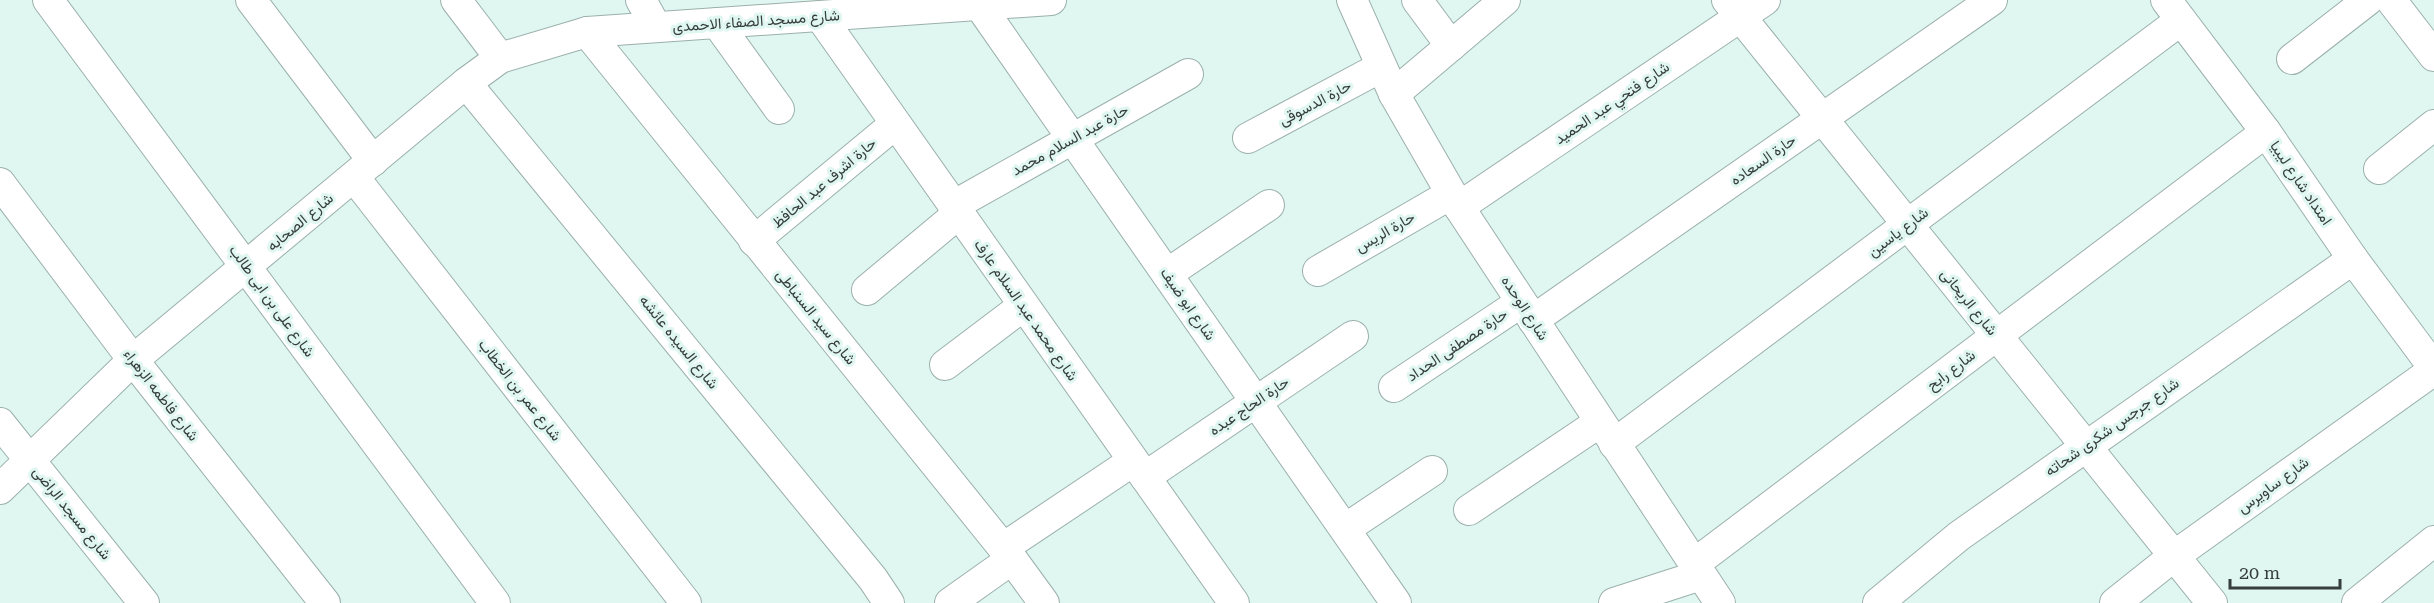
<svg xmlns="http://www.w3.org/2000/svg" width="2434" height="603" font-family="'Roboto Serif',Vazirmatn,serif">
<rect width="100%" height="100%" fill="#e0f6f1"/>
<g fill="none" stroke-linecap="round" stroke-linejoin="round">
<defs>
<g id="minor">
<polyline points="48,0 495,603"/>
<polyline points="251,0 373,161"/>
<polyline points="456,0 500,58"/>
<polyline points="641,0 656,27"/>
<polyline points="1352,0 1394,94 1459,207 1720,603"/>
<polyline points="1417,0 1451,46"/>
<polyline points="1727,0 2212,603"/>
<polyline points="2166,0 2266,132 2353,259 2434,368"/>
<polyline points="2391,0 2434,56"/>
<polyline points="980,6 1396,603"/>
<polyline points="820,16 1234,603"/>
<polyline points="717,23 779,109"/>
<polyline points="587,32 1012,559 1044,603"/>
<polyline points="2292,59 2368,0"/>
<polyline points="466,83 873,579 889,603"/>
<polyline points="1394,94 1505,0"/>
<polyline points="1248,138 1381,67"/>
<polyline points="2379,169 2434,125"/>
<polyline points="354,177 686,603"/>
<polyline points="0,183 133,360 325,603"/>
<polyline points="953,206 1188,74"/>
<polyline points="1459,207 1765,0"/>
<polyline points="754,241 895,124"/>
<polyline points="1318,271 1451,194"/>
<polyline points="1167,274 1269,205"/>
<polyline points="867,290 958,214"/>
<polyline points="1533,320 1992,0"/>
<polyline points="945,365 1023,306"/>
<polyline points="1394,387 1520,303"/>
<polyline points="0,423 144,603"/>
<polyline points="1614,444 2181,20"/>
<polyline points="1145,477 1353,336"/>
<polyline points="0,489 133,360 466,83 500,58 587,32 1051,0"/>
<polyline points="1469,510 1600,422"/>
<polyline points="1345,529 1432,471"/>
<polyline points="1003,548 1133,461"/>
<polyline points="1694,564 2266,132"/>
<polyline points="950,603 1012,559"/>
<polyline points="1614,603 1701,575"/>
<polyline points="1878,603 1959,536 2353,259"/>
<polyline points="2115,603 2174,556 2434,370"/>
<polyline points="2357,603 2434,541"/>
</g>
</defs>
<use href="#minor" stroke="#9bb0ab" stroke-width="32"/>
<use href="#minor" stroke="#fff" stroke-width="30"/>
</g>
<g text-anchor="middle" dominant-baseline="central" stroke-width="6" stroke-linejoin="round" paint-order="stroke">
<g font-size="15" fill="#363e3c" stroke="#e0f6f1">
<text transform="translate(756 21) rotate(-4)">شارع مسجد الصفاء الاحمدى</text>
<text transform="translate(1315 103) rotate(-28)">حارة الدسوقى</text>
<text transform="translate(1612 103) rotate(-34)">شارع فتحي عبد الحميد</text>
<text transform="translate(1070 140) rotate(-29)">حارة عبد السلام محمد</text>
<text transform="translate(1763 160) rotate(-35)">حارة السعاده</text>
<text transform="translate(824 183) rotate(-40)">حارة اشرف عبد الحافظ</text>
<text transform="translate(2301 183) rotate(56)">امتداد شارع ليبيا</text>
<text transform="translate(300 222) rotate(-40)">شارع الصحابه</text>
<text transform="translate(1385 232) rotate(-30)">حارة الريس</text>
<text transform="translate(1898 232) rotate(-37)">شارع ياسين</text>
<text transform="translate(272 301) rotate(54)">شارع على بن ابى طالب</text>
<text transform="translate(1969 302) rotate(51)">شارع الريحانى</text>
<text transform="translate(1188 304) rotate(55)">شارع ابو ضيف</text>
<text transform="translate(1525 308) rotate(57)">شارع الوحده</text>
<text transform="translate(1026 310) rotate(55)">شارع محمد عبد السلام عارف</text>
<text transform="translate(816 317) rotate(51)">شارع سيد السنباطى</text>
<text transform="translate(679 342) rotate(51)">شارع السيده عائشه</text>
<text transform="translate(1457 345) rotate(-34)">حارة مصطفى الحداد</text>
<text transform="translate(1951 370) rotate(-37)">شارع رابح</text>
<text transform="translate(520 390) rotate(52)">شارع عمر بن الخطاب</text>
<text transform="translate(161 395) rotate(52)">شارع فاطمه الزهراء</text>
<text transform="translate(1249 406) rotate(-34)">حارة الحاج عبده</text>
<text transform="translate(2112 427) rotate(-35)">شارع جرجس شكرى شحاته</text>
<text transform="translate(2273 485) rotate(-36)">شارع ساويرس</text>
<text transform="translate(72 513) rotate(51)">شارع مسجد الراضى</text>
</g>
</g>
<path d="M2230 579v9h110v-9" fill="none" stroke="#363e3c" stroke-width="3"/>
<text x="2239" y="579" font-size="18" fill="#363e3c" stroke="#e0f6f1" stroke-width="4.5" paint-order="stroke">20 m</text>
</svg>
